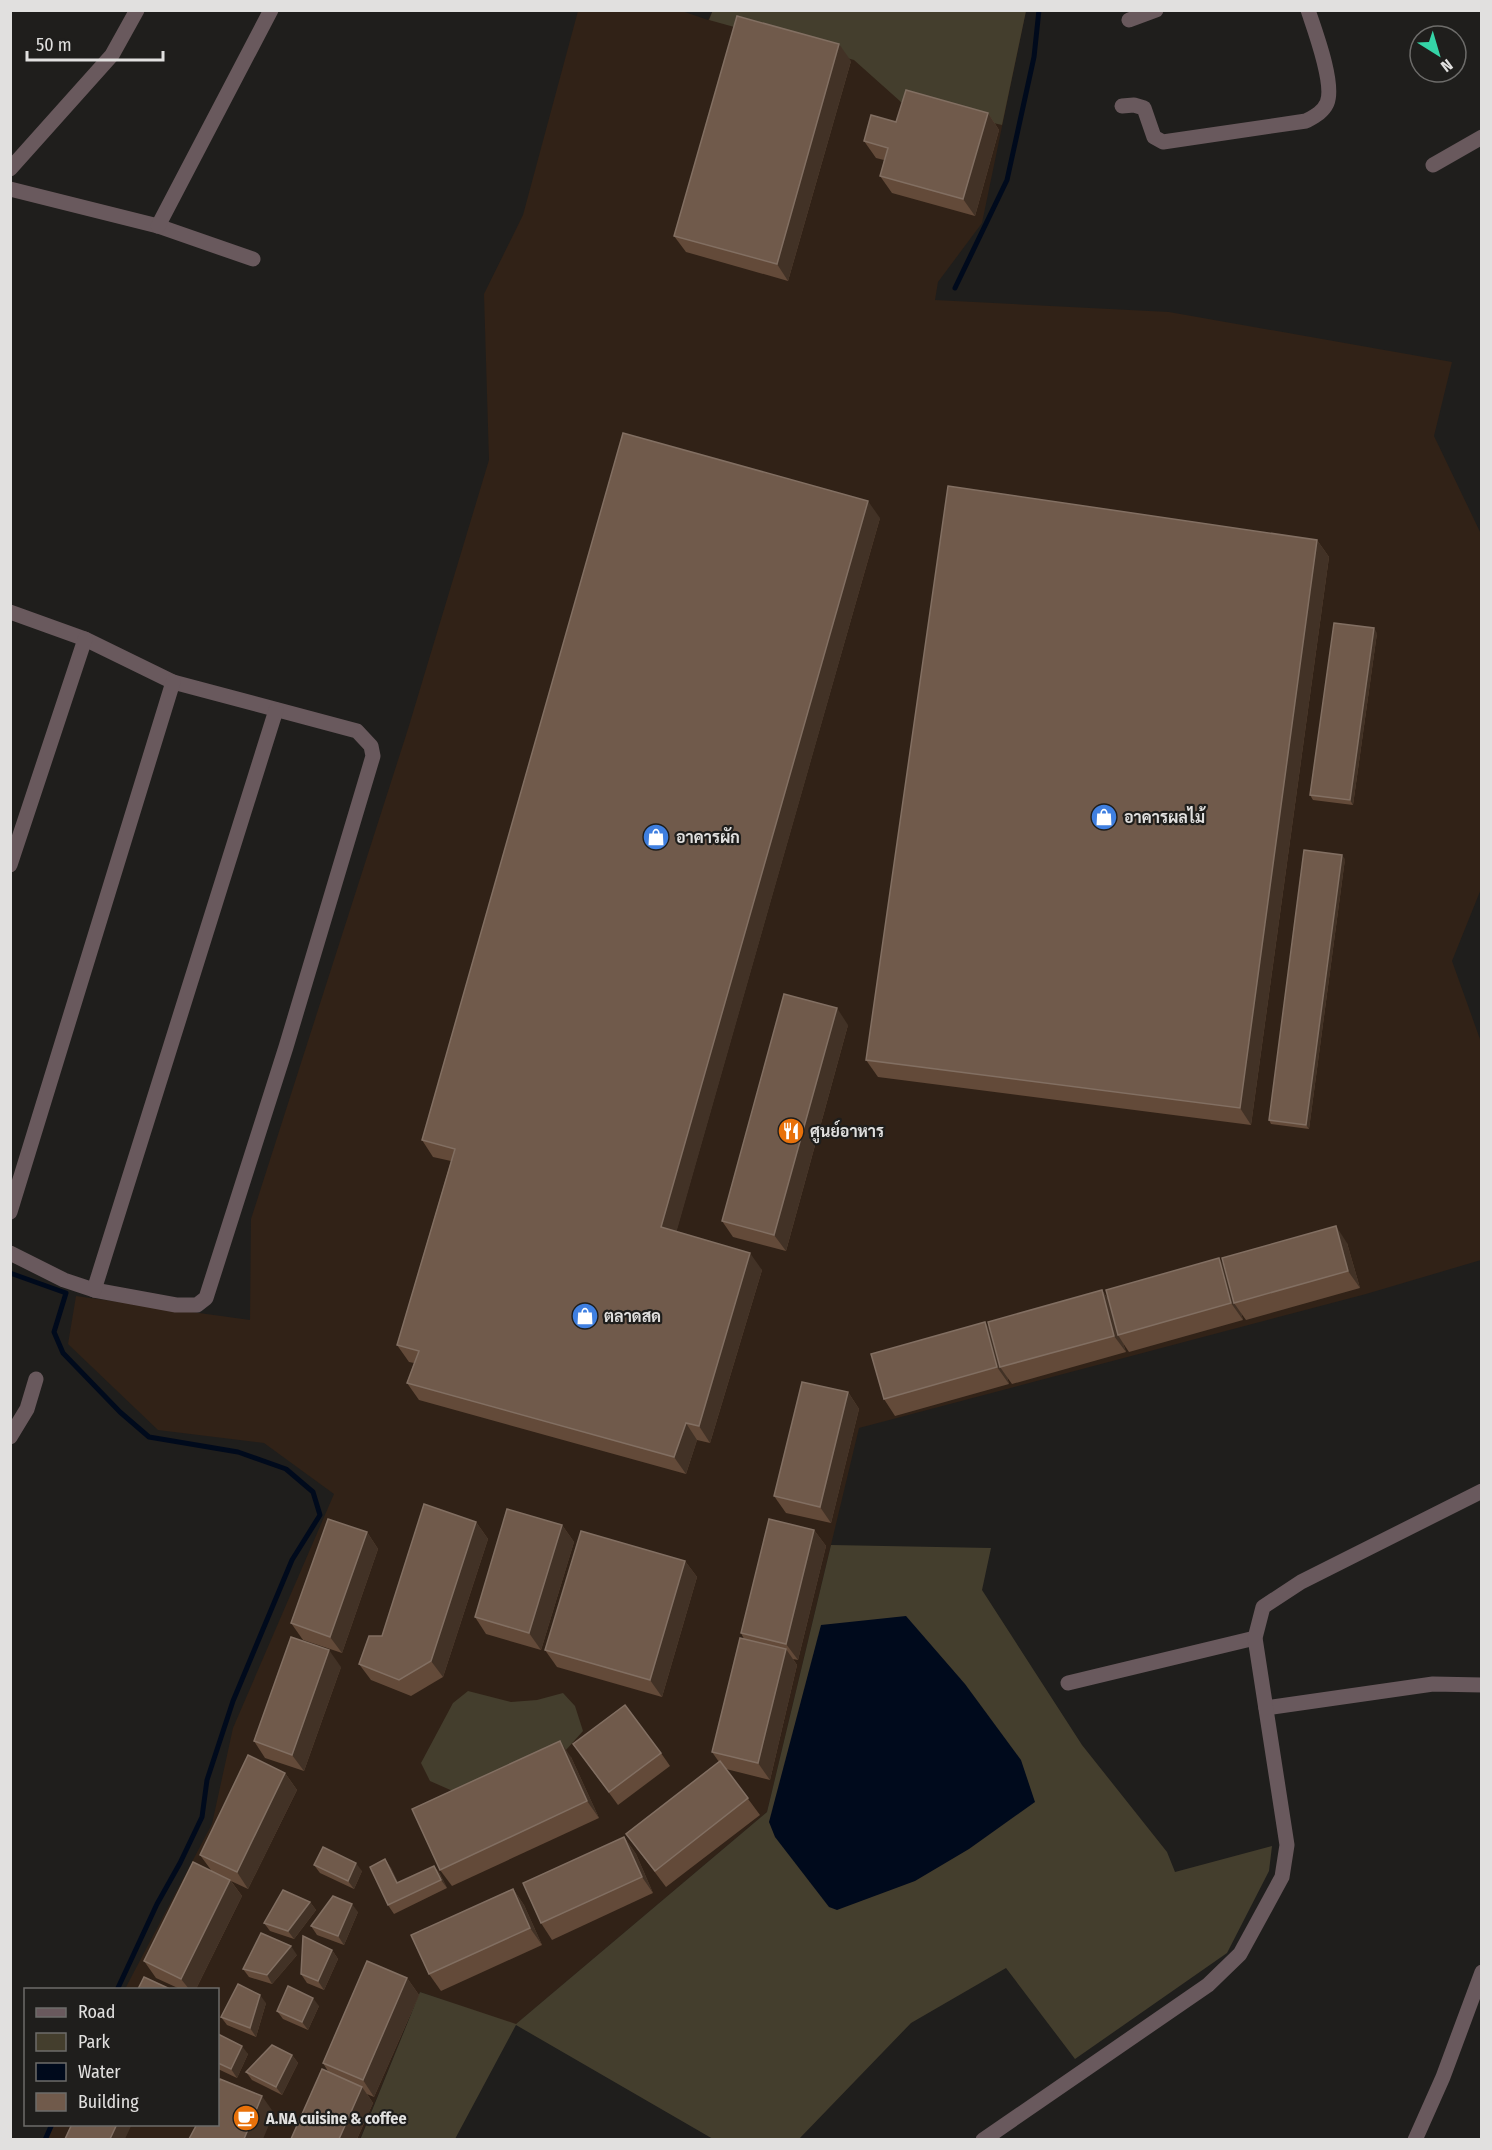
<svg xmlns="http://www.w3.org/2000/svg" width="1492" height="2150" font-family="'Fira Sans Condensed',Sarabun,sans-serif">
<rect width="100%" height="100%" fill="#1f1e1c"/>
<polygon fill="#312217" points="713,10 1026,11 982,223 938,282 935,300 1169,312 1452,362 1434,436 1482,536 1481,889 1452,961 1481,1042 1481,1260 1366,1294 859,1428 767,1812 515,2025 420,1992 360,2139 46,2140 54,2125 218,2124 218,1990 125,1989 212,1824 233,1728 334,1494 264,1443 158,1430 68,1344 76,1296 250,1320 251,1219 408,729 489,460 484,294 523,215 578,11 682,11 708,20"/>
<g fill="#443e2d">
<polygon points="713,10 1026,11 1002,125 901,102 854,60 709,20"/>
<polygon points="831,1545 991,1548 982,1590 1082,1745 1167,1852 1175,1872 1272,1846 1269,1871 1227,1953 1075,2059 1006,1968 911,2023 799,2139 713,2139 516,2025 455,2139 360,2140 420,1992 516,2024 767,1812"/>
<polygon points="468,1691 511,1702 537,1700 563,1693 575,1706 583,1731 566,1750 464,1796 430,1781 421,1763 453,1703"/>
</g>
<polygon fill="#000a1c" points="906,1616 965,1684 1021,1760 1035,1802 969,1849 915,1881 837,1910 829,1907 775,1837 769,1822 821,1625"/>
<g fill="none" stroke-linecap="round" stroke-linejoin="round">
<g stroke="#000a1c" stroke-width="5">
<polyline points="955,288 1007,180 1034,57 1039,10"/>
<polyline points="10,1273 66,1293 54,1332 63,1353 120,1412 149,1437 238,1452 286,1469 313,1492 320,1515 292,1560 233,1701 207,1780 202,1817 180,1863 157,1904 117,1990"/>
<polyline points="45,2140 52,2124"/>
</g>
<g stroke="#69595d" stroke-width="15">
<polyline points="1129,20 1156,10"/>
<path d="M 1122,106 L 1134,105 L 1144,108 L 1154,137 L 1163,142 L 1306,121 C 1315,116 1323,112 1327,103 C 1335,84 1315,31 1308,10"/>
<polyline points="1433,165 1482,137"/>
<polyline points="10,169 112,55 137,10"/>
<polyline points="10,189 158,226 253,259"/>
<polyline points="158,226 271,10"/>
<polyline points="10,612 85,639 173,682 357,731 371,746 373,756 286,1047 206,1298 197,1305 176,1305 94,1290"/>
<polyline points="10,865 85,639"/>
<polyline points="10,1212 173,682"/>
<polyline points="10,1253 64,1280 94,1290 276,710"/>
<polyline points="10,1437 27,1409 36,1379"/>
<polyline points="1068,1683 1255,1638"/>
<polyline points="1266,1708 1433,1684 1482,1685"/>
<polyline points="983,2140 1208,1985 1240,1954 1282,1877 1287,1845 1255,1638 1263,1607 1301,1582 1482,1491"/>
<polyline points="1415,2140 1443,2077 1482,1972"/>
</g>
</g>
<g fill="#634a39">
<polygon points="851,61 788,281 686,252 674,236"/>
<polygon points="988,113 999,130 975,216 892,193 880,176 884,160 876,158 864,141 896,122"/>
<polygon points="880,518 676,1232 762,1270 710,1443 697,1440 686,1474 419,1400 407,1383 414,1363 409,1362 397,1345 451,1161 433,1157 422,1140"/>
<polygon points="1317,540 1329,557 1251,1125 878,1077 866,1060"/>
<polygon points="1377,633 1353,805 1313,800 1310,795"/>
<polygon points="1345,859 1309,1129 1271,1124 1269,1120"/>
<polygon points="848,1025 786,1251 733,1237 722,1221"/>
<polygon points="1347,1243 1360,1288 1246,1320 1241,1313 1243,1320 1129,1352 1123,1343 1126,1352 1012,1384 1007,1377 1009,1384 895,1416 884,1399 990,1330 1102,1290 1108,1299 1224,1266"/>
<polygon points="848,1392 859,1409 831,1523 786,1513 774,1496"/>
<polygon points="476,1522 488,1539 443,1677 411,1696 371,1680 359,1664"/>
<polygon points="562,1525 574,1542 541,1650 486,1634 475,1617"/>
<polygon points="814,1530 826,1546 798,1660 793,1659 797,1665 770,1780 726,1769 760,1815 666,1887 626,1834 719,1762 712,1752 744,1639 741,1633"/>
<polygon points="367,1532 378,1549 342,1653 303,1640 291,1623"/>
<polygon points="685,1561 697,1577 662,1697 557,1667 545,1650"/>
<polygon points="341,1667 304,1771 265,1758 254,1741"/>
<polygon points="573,1744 661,1753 670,1766 618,1805"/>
<polygon points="571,1757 599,1818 452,1886 440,1870"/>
<polygon points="285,1773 297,1790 248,1889 231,1881 242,1896 196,1989 180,1989 156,1978 144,1961 211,1870 200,1855"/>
<polygon points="624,1837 636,1854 653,1893 552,1940 541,1923"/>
<polygon points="385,1859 391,1868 398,1883 434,1866 440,1874 447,1888 394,1914 388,1905"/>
<polygon points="314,1865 362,1871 354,1889 320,1873"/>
<polygon points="513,1889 524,1905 542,1945 441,1991 429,1974"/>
<polygon points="310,1902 316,1910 294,1939 270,1931 264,1923"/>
<polygon points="358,1912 344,1945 317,1935 311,1926"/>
<polygon points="332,1950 338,1959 324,1990 307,1983 301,1974"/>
<polygon points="297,1955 272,1984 249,1977 243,1969"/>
<polygon points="407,1978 419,1995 374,2097 367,2094 373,2103 357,2139 291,2139 329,2073 323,2063"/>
<polygon points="266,2003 256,2037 227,2025 221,2017"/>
<polygon points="319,2006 308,2030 283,2019 277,2011"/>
<polygon points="218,2034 248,2054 237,2078 218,2069"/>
<polygon points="292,2055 298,2063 282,2095 252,2080 246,2072"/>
</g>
<g fill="#423226">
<polygon points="839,44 851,61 788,281 777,264"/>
<polygon points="988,113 999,130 975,216 963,199"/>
<polygon points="868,501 880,518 673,1244 661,1227"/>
<polygon points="1317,540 1329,557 1251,1125 1240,1108"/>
<polygon points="1374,628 1377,633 1353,805 1350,800"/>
<polygon points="1342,855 1345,859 1309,1129 1306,1125"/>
<polygon points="837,1008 848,1025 786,1251 774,1235"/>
<polygon points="1336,1226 1347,1243 1360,1288 1348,1271"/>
<polygon points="750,1253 762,1270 710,1443 699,1426"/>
<polygon points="1219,1258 1231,1275 1234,1303 1241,1313 1243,1320 1231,1303"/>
<polygon points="1102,1290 1113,1307 1118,1335 1123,1343 1126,1352 1114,1336"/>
<polygon points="985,1322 997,1339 1000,1367 1007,1377 1009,1384 997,1367"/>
<polygon points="848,1392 859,1409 831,1523 820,1507"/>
<polygon points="686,1423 697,1440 686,1474 674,1457"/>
<polygon points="476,1522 488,1539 443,1677 431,1661"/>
<polygon points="562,1525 574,1542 541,1650 529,1633"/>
<polygon points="814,1530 826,1546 798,1660 786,1644"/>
<polygon points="367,1532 378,1549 342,1653 330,1637"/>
<polygon points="685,1561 697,1577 662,1697 650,1680"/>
<polygon points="786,1649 797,1665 770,1780 758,1763"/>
<polygon points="329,1650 341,1667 304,1771 292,1755"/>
<polygon points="560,1741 571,1757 599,1818 587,1801"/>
<polygon points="285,1773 297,1790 248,1889 237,1872"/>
<polygon points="624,1837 636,1854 653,1893 642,1877"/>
<polygon points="385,1859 391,1868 403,1892 397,1883"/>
<polygon points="356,1863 362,1871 354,1889 348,1881"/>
<polygon points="434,1866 440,1874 447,1888 441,1880"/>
<polygon points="230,1880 242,1896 196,1989 189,1989 181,1979"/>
<polygon points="513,1889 524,1905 542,1945 530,1928"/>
<polygon points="310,1902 316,1910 294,1939 288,1931"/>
<polygon points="352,1904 358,1912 344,1945 338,1936"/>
<polygon points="291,1946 297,1955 272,1984 267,1975"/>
<polygon points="332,1950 338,1959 324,1990 318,1981"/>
<polygon points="407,1978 419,1995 374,2097 363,2080"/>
<polygon points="260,1995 266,2003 256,2037 250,2028"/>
<polygon points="313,1998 319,2006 308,2030 302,2022"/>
<polygon points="242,2046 248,2054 237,2078 231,2069"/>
<polygon points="292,2055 298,2063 282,2095 276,2087"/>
<polygon points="362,2087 373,2103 357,2139 339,2139"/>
<polygon points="262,2096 274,2113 263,2139 244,2139"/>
<polygon points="117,2124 132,2124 125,2139 110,2139"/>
</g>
<g fill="#705a4b" stroke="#826f62" stroke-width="1.5">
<polygon points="737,16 839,44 777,264 674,236"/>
<polygon points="906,90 988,113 963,199 880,176 888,148 864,141 871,115 896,122"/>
<polygon points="623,433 868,501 661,1227 750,1253 699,1426 686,1423 674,1457 407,1383 419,1351 397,1345 455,1149 422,1140"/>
<polygon points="948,486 1317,540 1240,1108 866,1060"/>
<polygon points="1334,623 1374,628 1350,800 1310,795"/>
<polygon points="1304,850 1342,855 1306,1125 1269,1120"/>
<polygon points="784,994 837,1008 774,1235 722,1221"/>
<polygon points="1336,1226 1348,1271 1234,1303 1222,1258"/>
<polygon points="1219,1258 1231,1303 1118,1335 1106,1290"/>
<polygon points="1102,1290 1114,1336 1000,1367 988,1322"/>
<polygon points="985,1322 997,1367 884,1399 871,1354"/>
<polygon points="802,1382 848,1392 820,1507 774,1496"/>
<polygon points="424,1504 476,1522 431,1661 399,1680 359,1664 369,1636 382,1636"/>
<polygon points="507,1509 562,1525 529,1633 475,1617"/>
<polygon points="328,1519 367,1532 330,1637 291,1623"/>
<polygon points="769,1519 814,1530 786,1644 741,1633"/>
<polygon points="581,1531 685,1561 650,1680 545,1650"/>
<polygon points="291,1637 329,1650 292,1755 254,1741"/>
<polygon points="740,1638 786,1649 758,1763 712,1752"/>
<polygon points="625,1705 661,1753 609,1792 573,1744"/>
<polygon points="560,1741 587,1801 440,1870 412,1809"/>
<polygon points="248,1755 285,1773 237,1872 200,1855"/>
<polygon points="720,1761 748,1798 655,1871 626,1834"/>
<polygon points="624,1837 642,1877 541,1923 523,1883"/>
<polygon points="323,1847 356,1863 348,1881 314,1865"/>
<polygon points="385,1859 397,1883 434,1866 441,1880 388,1905 370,1867"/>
<polygon points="193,1862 230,1880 181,1979 144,1961"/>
<polygon points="513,1889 530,1928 429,1974 411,1935"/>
<polygon points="283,1890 310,1902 288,1931 264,1923"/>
<polygon points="333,1896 352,1904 338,1936 311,1926"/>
<polygon points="261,1933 291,1946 267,1975 243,1969"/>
<polygon points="303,1936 332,1950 318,1981 301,1974"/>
<polygon points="367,1961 407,1978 363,2080 323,2063"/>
<polygon points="144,1977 170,1989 138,1989"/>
<polygon points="238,1984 260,1995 250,2028 221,2017"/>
<polygon points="288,1986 313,1998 302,2022 277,2011"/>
<polygon points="218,2034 242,2046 231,2069 218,2063"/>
<polygon points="272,2045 292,2055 276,2087 246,2072"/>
<polygon points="322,2069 362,2087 339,2139 291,2139"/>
<polygon points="220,2079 262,2096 244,2139 189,2139 197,2124 218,2124 218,2084"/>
<polygon points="72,2124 117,2124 110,2139 65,2139"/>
</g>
<defs>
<symbol id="shop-disc" viewBox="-11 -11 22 22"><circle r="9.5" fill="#3f7fe0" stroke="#1f1e1c"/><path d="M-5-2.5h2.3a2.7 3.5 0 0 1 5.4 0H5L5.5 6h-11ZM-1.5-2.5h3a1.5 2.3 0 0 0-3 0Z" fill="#fff"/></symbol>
<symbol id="restaurant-disc" viewBox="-11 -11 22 22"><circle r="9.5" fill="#e8710a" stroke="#1f1e1c"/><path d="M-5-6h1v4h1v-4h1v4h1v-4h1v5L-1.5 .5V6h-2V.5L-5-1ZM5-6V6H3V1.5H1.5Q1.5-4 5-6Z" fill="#fff"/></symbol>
<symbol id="cafe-disc" viewBox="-11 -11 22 22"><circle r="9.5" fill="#e8710a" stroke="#1f1e1c"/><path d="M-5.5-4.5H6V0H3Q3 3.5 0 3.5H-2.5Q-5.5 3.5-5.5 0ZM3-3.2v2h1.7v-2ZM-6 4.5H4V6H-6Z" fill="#fff"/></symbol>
</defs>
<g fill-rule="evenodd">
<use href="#shop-disc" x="1089" y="802" width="30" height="30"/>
<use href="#shop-disc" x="641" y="822" width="30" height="30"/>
<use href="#restaurant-disc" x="776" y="1116" width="30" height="30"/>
<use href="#shop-disc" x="570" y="1301" width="30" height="30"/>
<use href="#cafe-disc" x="231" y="2103" width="30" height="30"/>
</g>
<g text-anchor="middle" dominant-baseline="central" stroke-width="4.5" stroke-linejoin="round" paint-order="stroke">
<g font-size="16" font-weight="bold" fill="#e1e0df" stroke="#1f1e1c" text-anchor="start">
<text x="1124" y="817">อาคารผลไม้</text>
<text x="676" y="837">อาคารผัก</text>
<text x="810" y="1131">ศูนย์อาหาร</text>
<text x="604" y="1316">ตลาดสด</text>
<text x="266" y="2118">A.NA cuisine &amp; coffee</text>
</g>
</g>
<rect width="1492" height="2150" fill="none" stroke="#e1e0df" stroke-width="24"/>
<rect x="24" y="1988" width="195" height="138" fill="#1f1e1c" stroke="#6d6c6a" stroke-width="1.5"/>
<rect x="36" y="2008" width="30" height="9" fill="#69595d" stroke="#6d6c6a" stroke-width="1.5"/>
<text x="78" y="2018" font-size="18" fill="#e1e0df">Road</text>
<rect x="36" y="2033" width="30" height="18" fill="#443e2d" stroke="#6d6c6a" stroke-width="1.5"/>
<text x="78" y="2048" font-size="18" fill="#e1e0df">Park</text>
<rect x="36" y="2063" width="30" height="18" fill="#000a1c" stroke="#6d6c6a" stroke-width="1.5"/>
<text x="78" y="2078" font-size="18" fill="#e1e0df">Water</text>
<rect x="36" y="2093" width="30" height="18" fill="#705a4b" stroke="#6d6c6a" stroke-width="1.5"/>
<text x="78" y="2108" font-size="18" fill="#e1e0df">Building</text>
<g transform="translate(1438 54) rotate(143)"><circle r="28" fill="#1f1e1c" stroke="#6d6c6a" stroke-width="1.5"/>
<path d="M0-4.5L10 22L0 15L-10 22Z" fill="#35d4a7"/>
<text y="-9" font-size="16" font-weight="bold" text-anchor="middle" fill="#e1e0df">N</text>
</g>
<path d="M27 51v9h136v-9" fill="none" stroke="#e1e0df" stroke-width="3"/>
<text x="36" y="51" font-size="18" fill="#e1e0df" stroke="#1f1e1c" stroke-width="4.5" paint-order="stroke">50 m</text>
</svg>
